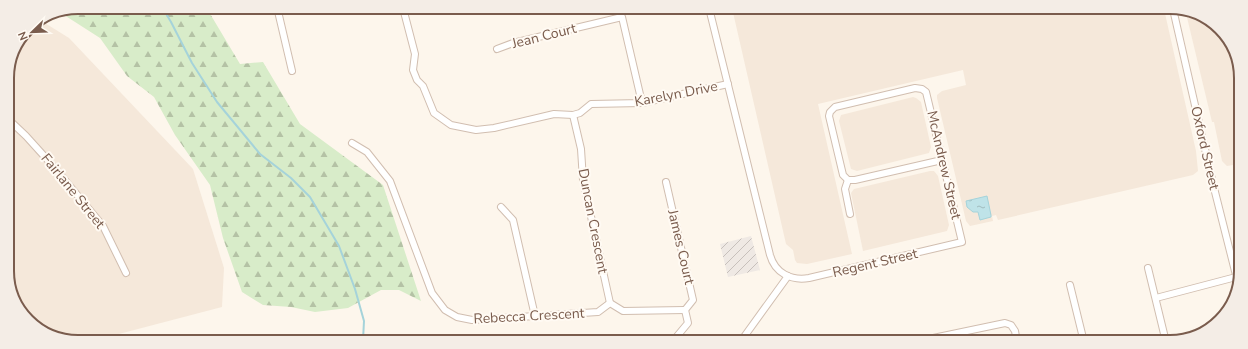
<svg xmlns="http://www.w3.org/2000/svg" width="1248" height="349" font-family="'Nunito Sans',sans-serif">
<defs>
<pattern id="industrial-furrows" width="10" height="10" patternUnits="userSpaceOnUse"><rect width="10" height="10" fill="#efe9e4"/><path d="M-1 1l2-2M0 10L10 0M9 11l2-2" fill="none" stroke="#c7c0bb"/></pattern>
<pattern id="forest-firs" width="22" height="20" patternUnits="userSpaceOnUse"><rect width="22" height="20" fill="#d8ecc9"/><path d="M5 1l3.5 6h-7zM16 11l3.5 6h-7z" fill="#b4c2a5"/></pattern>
<pattern id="water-ripples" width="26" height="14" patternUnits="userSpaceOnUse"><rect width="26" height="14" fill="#bfe3e8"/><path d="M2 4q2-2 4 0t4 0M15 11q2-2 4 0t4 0" fill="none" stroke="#a0bbbe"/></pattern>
</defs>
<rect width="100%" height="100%" fill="#fdf6ec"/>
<g fill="#f5e8da">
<polygon points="732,8 1164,9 1196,151 1198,171 1193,175 998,220 996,215 992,216 993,221 970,226 966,221 937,98 937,95 942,91 966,85 963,70 818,104 852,254 807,264 797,263 795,260 793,250 786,244"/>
<polygon points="1185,9 1188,9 1223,31 1240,65 1239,164 1227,166 1222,161 1214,122 1212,122"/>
<polygon points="40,20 69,38 193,169 224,268 222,307 96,340 60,340 28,321 8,284 7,74 28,28"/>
<polygon points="913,97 916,98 921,102 931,147 929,153 857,171 851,169 839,121 841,115"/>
<polygon points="930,171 934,171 938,176 949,225 947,231 863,251 851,193 854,189"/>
</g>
<polygon fill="url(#industrial-furrows)" points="751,236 760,270 728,277 720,244"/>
<polygon fill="url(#forest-firs)" points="78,7 206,7 240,64 263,62 300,124 383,185 421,301 399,290 381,290 348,308 315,312 291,307 263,305 242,292 223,238 210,185 175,135 154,97 127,76 100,38 61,13 63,10"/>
<polygon fill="url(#water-ripples)" stroke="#a5d3da" points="987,196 991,215 991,217 980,220 978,212 973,212 967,207 966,201"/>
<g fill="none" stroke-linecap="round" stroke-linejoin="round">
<polyline stroke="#a5d3da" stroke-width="2" points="162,7 171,22 192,63 217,102 260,154 291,178 310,197 339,246 355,289 364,321 363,340"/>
<defs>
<g id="street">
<polyline points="277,7 292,71"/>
<polyline points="403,8 415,54 413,70 417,80 423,86 434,113 451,125 476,130 494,128 554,114 573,115 580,113 591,104 642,103 728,84"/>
<path d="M 709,8 L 770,255 C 775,273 791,281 809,278 L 962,242 L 926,92 L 922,89 L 915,88 L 835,107 L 830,112 L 829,116 L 843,175 L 848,180 L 855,180 L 942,160"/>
<polyline points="1173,9 1213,184 1239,287"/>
<polyline points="497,49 513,43 622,17 642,103"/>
<polyline points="573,115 581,149 583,180 610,303"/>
<polyline points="7,118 26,136 54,167 103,226 126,273"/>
<polyline points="352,143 367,152 390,181 432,293 445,310 457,317 472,320 598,312 610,303 623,311 685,310"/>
<polyline points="848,180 845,189 850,214"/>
<polyline points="666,182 693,300 685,310"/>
<polyline points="501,207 513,220 535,316"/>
<polyline points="1148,268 1166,342"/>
<polyline points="1070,285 1084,342"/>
<polyline points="1156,298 1236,277"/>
<polyline points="673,341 688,323 685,310"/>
<polyline points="741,341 788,276"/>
<polyline points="919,341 1005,323 1011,325 1015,331 1017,342"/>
</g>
</defs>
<use href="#street" stroke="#d1beb0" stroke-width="8"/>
<use href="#street" stroke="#fff" stroke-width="6"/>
</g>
<g text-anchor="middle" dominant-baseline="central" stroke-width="4" stroke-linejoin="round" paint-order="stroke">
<g font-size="14" fill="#7a5c4d" stroke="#fffaf3">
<text transform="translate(544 36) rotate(-14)">Jean Court</text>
<text transform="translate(676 94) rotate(-11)">Karelyn Drive</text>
<text transform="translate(1205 148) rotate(77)">Oxford Street</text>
<text transform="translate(944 165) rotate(77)">McAndrew Street</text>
<text transform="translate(73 191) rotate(51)">Fairlane Street</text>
<text transform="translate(593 221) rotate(79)">Duncan Crescent</text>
<text transform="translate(681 247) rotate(77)">James Court</text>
<text transform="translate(875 263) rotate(-13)">Regent Street</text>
<text transform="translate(529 316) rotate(-3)">Rebecca Crescent</text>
</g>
</g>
<path d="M0 0H1248V349H0ZM78 14H1170A64 64 0 0 1 1234 78V271A64 64 0 0 1 1170 335H78A64 64 0 0 1 14 271V78A64 64 0 0 1 78 14Z" fill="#f4ede6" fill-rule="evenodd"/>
<path fill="none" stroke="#7a5c4d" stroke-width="2" d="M78 14H1170A64 64 0 0 1 1234 78V271A64 64 0 0 1 1170 335H78A64 64 0 0 1 14 271V78A64 64 0 0 1 78 14Z"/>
<g transform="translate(32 32) rotate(247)" stroke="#fffaf3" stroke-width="3" paint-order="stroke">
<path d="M0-3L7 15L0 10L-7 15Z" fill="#7a5c4d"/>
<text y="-6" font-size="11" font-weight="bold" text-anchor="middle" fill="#7a5c4d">N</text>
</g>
</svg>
